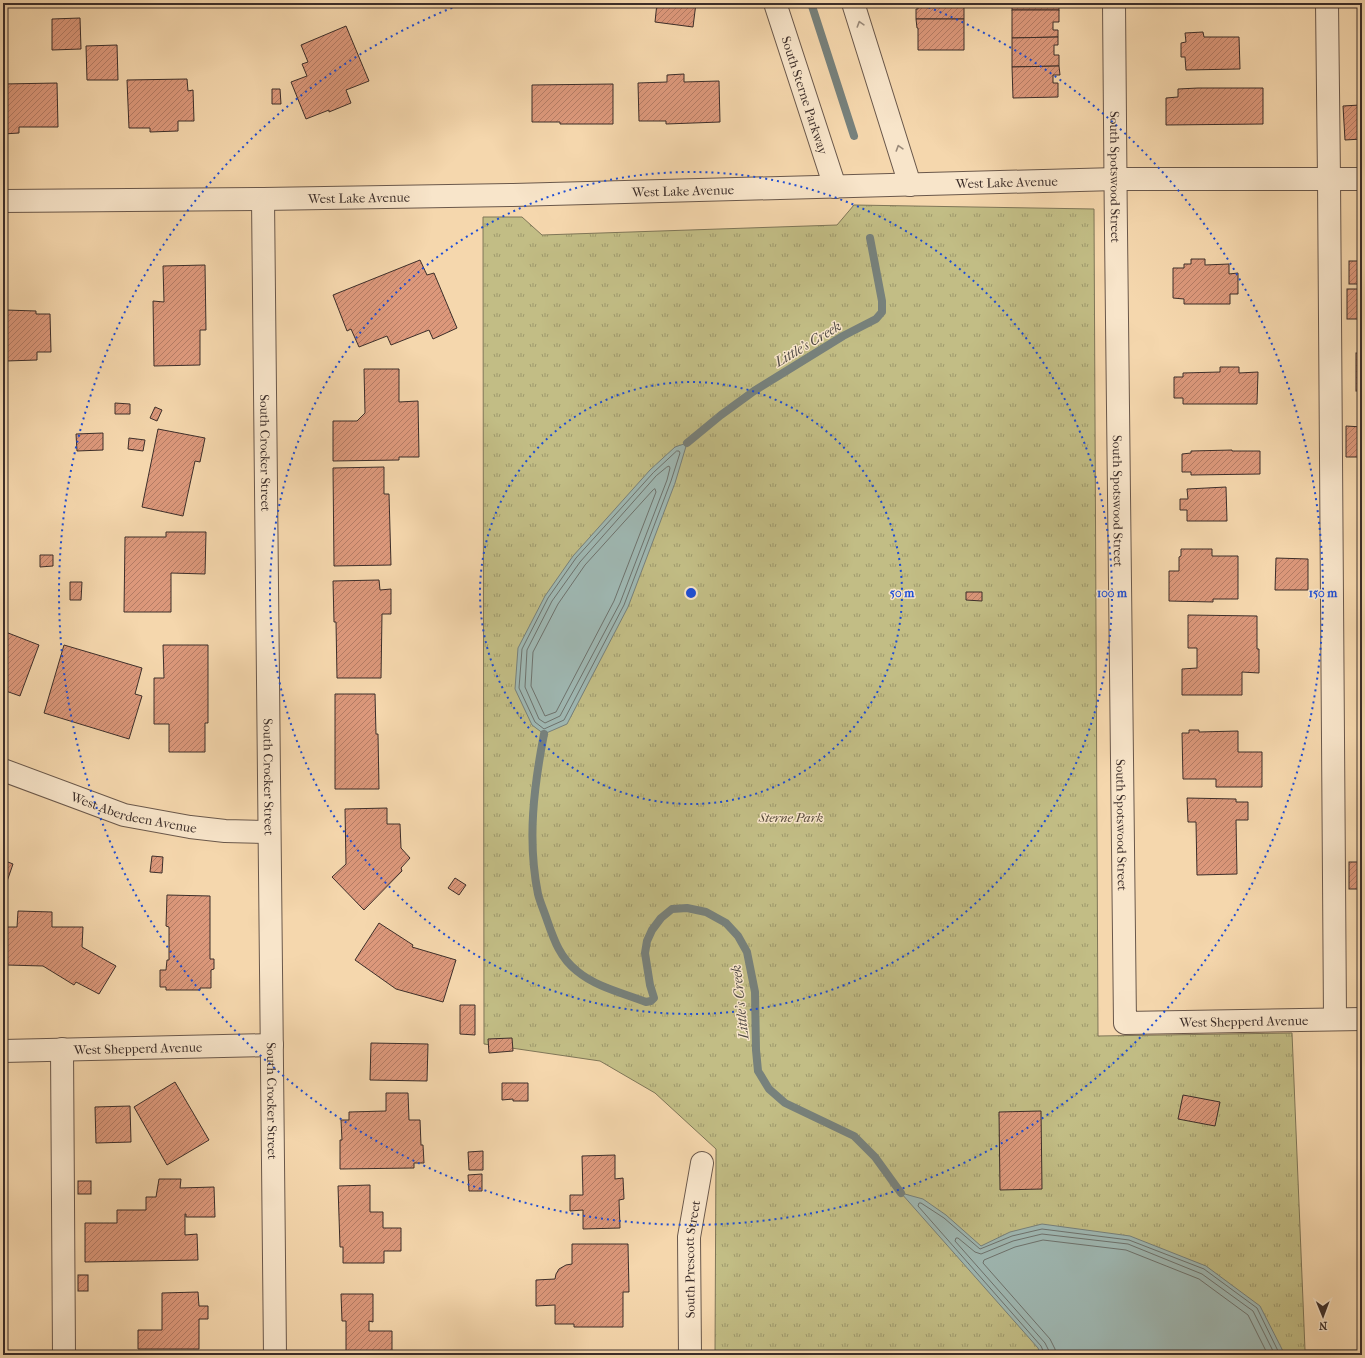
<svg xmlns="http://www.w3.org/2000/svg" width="1365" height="1358" font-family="'IM FELL French Canon',serif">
<defs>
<pattern id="grass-tufts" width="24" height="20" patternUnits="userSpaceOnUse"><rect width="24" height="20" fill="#c2bd85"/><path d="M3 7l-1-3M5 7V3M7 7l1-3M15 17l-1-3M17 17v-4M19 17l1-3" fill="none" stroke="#9f9a6d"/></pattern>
<pattern id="building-hatch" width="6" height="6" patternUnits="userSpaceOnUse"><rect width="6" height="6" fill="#dc987b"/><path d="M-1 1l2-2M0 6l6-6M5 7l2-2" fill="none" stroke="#b47c65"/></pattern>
</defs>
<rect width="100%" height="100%" fill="#f5d7ad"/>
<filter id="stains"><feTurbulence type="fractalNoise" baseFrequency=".005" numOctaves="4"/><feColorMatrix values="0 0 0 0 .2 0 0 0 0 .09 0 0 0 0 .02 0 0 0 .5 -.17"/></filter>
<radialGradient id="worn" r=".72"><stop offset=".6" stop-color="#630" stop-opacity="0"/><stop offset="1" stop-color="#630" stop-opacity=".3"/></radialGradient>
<polygon fill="url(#grass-tufts)" stroke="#7f7658" points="854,205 1094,209 1098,1036 1292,1033 1305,1350 1362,1350 1362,1355 715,1355 716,1149 655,1093 600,1061 484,1044 483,217 522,217 542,235 837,225"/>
<g fill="#9fb8b3" stroke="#77817c">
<polygon points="687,443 675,483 628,607 567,724 544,734 532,725 515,689 518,648 545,596 573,556 650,470 675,447"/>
<polygon points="901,1193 923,1199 946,1215 981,1246 1010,1232 1042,1224 1130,1236 1206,1266 1260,1306 1285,1355 1041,1355 1038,1348"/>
</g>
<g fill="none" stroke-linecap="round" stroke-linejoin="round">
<g stroke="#6e736e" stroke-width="1">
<polygon points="677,451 679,451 680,453 671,481 624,605 564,720 544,729 535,722 519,688 522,649 548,598 576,558 653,473"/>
<polygon points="667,467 669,466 670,468 667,480 620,603 560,716 545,723 539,719 525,687 527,650 552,601 580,562 656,476"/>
<polygon points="655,489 656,492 614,601 556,712 545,716 531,686 533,652 558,604 585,565 653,490"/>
<polyline points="1045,1355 1041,1346 918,1206 919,1203 921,1203 944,1218 980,1249 1012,1236 1042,1229 1129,1240 1204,1269 1257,1308 1280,1355"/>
<polyline points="1050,1355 1049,1351 1045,1343 955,1241 956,1238 958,1238 975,1252 981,1254 1013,1241 1042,1234 1128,1244 1202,1274 1253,1311 1275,1355"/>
<polyline points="1056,1355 1055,1349 1050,1339 983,1263 984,1260 1015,1247 1043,1240 1126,1250 1199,1279 1248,1315 1268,1355"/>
</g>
<g stroke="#77817c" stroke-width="8">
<polyline points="811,3 854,136"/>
<polyline points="687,443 721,415 754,391 843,336 876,319 882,312 882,301 870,238"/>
<path d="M 544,734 C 534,786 527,840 538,894 C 540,902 544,911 547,920 C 554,940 560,958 577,971 C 596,987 623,993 646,1002 L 651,1001 L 654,998 L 650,985 L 645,953 L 647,941 L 652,930 L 661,918 L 672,909 L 687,908 L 706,912 L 726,923 L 738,936 L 747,952 L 755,992 L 756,1050 L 758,1071 L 769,1089 L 785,1103 L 854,1136 L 875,1157 L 901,1193"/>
</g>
</g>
<g fill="url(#building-hatch)" stroke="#3c2e2a">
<polygon points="657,3 696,3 693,27 655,22"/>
<polygon points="918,3 964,3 964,19 916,19 916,9 918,9"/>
<rect x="1012" y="3" width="47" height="7"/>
<polygon points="1180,3 1221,3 1180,5"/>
<rect x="1230" y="3" width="14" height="4"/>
<polygon points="1259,3 1307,3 1308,6 1259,7"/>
<polygon points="1012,10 1059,10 1059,22 1053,22 1053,30 1058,30 1058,37 1012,38"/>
<polygon points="80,18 81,49 52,50 52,19"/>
<polygon points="916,19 964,19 964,50 918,50 918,28 917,28"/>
<polygon points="346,26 369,81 346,90 351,103 329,112 329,110 306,119 291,82 307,76 302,64 308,62 301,45"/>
<polygon points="1203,32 1204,37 1239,37 1240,69 1186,70 1185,57 1181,57 1181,43 1186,42 1185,33"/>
<polygon points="1058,37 1058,45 1054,45 1054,55 1059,55 1059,66 1012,67 1012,38"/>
<polygon points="117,45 118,80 87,80 86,46"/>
<polygon points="1059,66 1060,75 1053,75 1053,83 1058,83 1058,97 1013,98 1012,67"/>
<polygon points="684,74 684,82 719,81 720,122 666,124 666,121 639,121 638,83 667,82 667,75"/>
<polygon points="187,79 188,91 193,90 194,121 178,121 178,131 150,132 150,128 129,128 127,80"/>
<polygon points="57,83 58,127 19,127 19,133 3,134 3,84"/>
<polygon points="613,84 613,124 560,124 560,122 532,122 532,85"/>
<polygon points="1198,88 1263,88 1263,124 1166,125 1166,98 1178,97 1178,89"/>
<polygon points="272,89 280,89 281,104 272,104"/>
<polygon points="1360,105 1360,112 1362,112 1362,139 1345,140 1343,106"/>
<polygon points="1191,259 1205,259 1205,265 1229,264 1229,274 1238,273 1238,294 1230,294 1230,304 1184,304 1184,299 1173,298 1173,268 1184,268 1184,264 1191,264"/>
<polygon points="420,260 427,275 434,273 457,328 433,339 429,330 391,345 387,336 359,347 351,329 347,331 333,295"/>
<rect x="1349" y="261" width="13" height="23"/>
<polygon points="205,265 206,330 200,330 200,365 154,366 153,301 164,302 163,266"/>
<rect x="1347" y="289" width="15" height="30"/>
<polygon points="6,310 36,311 36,314 50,314 51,352 37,352 37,360 6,361 6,360 3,360 3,313 6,313"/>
<rect x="1356" y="353" width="6" height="38"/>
<polygon points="1220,367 1239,367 1239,373 1258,372 1257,404 1183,404 1183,398 1174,398 1174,377 1183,377 1183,373 1220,372"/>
<polygon points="364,369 399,369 399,402 418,401 419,457 399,457 399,460 333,461 333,421 357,421 365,413"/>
<polygon points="115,403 130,404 130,414 115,414"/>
<polygon points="155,407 162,410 157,421 150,418"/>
<polygon points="1346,426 1362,427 1362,457 1346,457"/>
<polygon points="158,429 205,438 200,462 195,461 183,516 142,507"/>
<polygon points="103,433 103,450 77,451 76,434"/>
<polygon points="129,438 145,440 143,451 128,449"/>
<polygon points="1232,450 1232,451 1260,451 1260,474 1191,475 1191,472 1182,472 1182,454 1191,453 1191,451"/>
<polygon points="384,467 384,494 389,494 391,565 334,566 333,468"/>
<polygon points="1226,487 1227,521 1187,521 1187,510 1180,510 1180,499 1188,499 1187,489"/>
<polygon points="166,532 206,532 205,574 171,573 171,612 124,612 125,537 166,537"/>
<polygon points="1181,549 1212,549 1212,556 1238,556 1238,599 1213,599 1213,602 1169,601 1169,571 1179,571 1179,557 1181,556"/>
<polygon points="40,555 53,555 53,566 40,567"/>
<polygon points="1276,558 1308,559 1308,590 1275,590"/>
<polygon points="379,580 380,590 391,589 391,614 382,614 381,678 337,678 336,622 334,622 333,581"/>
<polygon points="70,582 82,582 81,600 70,600"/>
<polygon points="966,592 982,592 982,601 966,600"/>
<polygon points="1188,615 1257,616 1257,649 1259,649 1259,673 1242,672 1242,695 1182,695 1182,669 1197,668 1197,648 1188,648"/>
<polygon points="3,631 39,645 20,696 3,690"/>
<polygon points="64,645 142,668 135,694 142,696 129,739 44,713"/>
<polygon points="163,645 208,645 208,723 205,723 205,752 169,752 169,724 154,724 154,678 164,678"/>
<polygon points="335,694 375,694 376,734 378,734 379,789 335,789"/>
<polygon points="1189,730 1199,730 1199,732 1238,731 1238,752 1262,752 1262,787 1216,787 1216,779 1183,779 1182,733 1189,733"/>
<polygon points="1187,798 1236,799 1236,802 1248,802 1248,820 1236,820 1237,874 1197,875 1196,822 1188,822"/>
<polygon points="387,808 387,824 400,824 401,848 410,858 401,868 402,871 364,910 332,877 346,864 345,809"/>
<polygon points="152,856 163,857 162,873 150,872"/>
<polygon points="3,860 13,864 3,893"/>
<rect x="1349" y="862" width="13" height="27"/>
<polygon points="455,878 466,885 459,895 448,888"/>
<polygon points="167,895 210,896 210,959 214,959 214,969 211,970 211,988 200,988 200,990 166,990 166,987 160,987 160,970 166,970 167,960 169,960 169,927 166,926"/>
<polygon points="18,911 52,912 52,927 83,927 82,947 116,966 99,994 76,982 74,985 43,966 7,965 7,927 17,927"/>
<polygon points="379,923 413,945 412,947 456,960 443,1002 396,989 355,960"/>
<polygon points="460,1005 475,1005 475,1035 460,1034"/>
<polygon points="512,1038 513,1051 489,1053 488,1039"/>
<polygon points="371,1043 428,1044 427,1081 370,1080"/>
<polygon points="175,1082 209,1140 167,1165 134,1107"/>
<polygon points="502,1083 528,1083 528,1101 513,1101 513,1099 502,1100"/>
<polygon points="386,1093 408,1093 409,1120 420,1120 421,1145 423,1145 424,1163 414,1163 414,1168 340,1169 340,1140 342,1140 341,1120 349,1120 349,1112 386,1111"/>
<polygon points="1183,1095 1220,1102 1215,1126 1178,1119"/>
<polygon points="130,1106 131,1142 96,1143 95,1107"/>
<polygon points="1041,1111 1042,1189 1000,1190 999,1112"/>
<polygon points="483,1151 483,1170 469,1170 468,1152"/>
<polygon points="615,1155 615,1179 623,1178 624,1199 619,1200 620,1228 583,1229 583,1210 570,1211 570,1195 583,1195 582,1156"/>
<polygon points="482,1174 482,1191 469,1191 468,1175"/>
<polygon points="159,1179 181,1179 180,1188 214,1187 215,1217 186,1217 186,1214 185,1214 185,1235 197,1234 198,1260 85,1262 85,1223 117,1223 117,1210 146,1210 146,1197 156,1197"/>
<rect x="78" y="1181" width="13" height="13"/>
<polygon points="370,1185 370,1212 383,1212 383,1228 401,1228 401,1251 384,1251 384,1263 343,1263 343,1247 340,1247 338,1186"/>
<polygon points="572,1244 628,1244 629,1292 623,1292 623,1327 574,1327 574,1324 555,1324 555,1305 536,1306 536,1280 555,1279 556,1274 559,1269 566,1265 572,1264"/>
<rect x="3" y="1253" width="2" height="29"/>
<rect x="78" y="1275" width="10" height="16"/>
<polygon points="198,1292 199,1306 208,1306 208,1319 199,1319 199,1349 138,1349 138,1330 162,1330 162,1293"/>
<polygon points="341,1294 373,1294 373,1322 369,1321 369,1331 392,1331 392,1355 346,1355 346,1321 342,1321"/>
</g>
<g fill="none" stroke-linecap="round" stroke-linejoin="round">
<defs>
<g id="minor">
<path id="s1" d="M 775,3 L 835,187"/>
<polyline points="853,3 910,185"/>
<path id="s2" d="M 1114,3 C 1117,343 1119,683 1125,1023 L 1362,1019"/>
<polyline points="1327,3 1329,179 1335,1019"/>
<path id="s3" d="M 263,199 L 275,1355"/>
<path id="s4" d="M 3,201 L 263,199 L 513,195 L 1116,179 L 1362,179"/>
<path id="s5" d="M 3,770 L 124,815 L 190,827 L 225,831 L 269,832"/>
<polyline points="62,1049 64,1355"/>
<path id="s6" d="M 3,1051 L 272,1045"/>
<path id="s7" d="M 690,1355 L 689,1237 L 702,1163"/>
</g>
</defs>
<use href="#minor" stroke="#6a584b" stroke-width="24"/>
<use href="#minor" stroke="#f8e5ca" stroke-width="22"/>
</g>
<defs><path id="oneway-chevron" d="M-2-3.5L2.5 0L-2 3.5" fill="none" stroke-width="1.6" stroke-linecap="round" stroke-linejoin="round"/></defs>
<g stroke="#9a8a7a">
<use href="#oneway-chevron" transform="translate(860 24) rotate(-107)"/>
<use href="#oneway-chevron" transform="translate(899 148) rotate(-107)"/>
</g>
<g fill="none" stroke="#1d4ed8" stroke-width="2" stroke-dasharray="2 4">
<circle cx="691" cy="593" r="211"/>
<circle cx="691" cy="593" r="421"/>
<path d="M923 5A632 632 0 1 1 459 5"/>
</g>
<g text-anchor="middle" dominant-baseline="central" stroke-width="3" stroke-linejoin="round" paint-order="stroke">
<g font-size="13" fill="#3c2e2a" stroke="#f8e5ca">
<text stroke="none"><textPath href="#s1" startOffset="97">South Sterne Parkway</textPath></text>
<text stroke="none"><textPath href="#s2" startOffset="174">South Spotswood Street</textPath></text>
<text stroke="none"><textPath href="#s4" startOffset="1004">West Lake Avenue</textPath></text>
<text stroke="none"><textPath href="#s4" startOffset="680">West Lake Avenue</textPath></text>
<text stroke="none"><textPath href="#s4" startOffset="356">West Lake Avenue</textPath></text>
<text stroke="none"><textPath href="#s3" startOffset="254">South Crocker Street</textPath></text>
<text stroke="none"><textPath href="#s2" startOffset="498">South Spotswood Street</textPath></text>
<text stroke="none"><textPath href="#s3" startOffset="578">South Crocker Street</textPath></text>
<text stroke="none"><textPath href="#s5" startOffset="138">West Aberdeen Avenue</textPath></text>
<text stroke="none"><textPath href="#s2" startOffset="822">South Spotswood Street</textPath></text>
<text stroke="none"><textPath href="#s2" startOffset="1139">West Shepperd Avenue</textPath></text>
<text stroke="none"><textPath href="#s6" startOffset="135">West Shepperd Avenue</textPath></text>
<text stroke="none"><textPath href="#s3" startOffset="902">South Crocker Street</textPath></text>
<text stroke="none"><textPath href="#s7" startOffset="96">South Prescott Street</textPath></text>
</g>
<g font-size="13" font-style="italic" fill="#574b3c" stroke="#f8e5ca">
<text x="791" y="817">Sterne Park</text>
</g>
<g font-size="14" font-style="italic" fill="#504a45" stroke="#f8e5ca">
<text transform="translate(808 344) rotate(-31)">Little's Creek</text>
<text transform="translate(740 1002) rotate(-96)">Little's Creek</text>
</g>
</g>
<circle cx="691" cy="593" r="6" fill="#1d4ed8" stroke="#f8e5ca" stroke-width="2"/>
<g font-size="12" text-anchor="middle" font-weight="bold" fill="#1d4ed8" stroke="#f8e5ca" stroke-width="3" stroke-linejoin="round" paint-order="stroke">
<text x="902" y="597">50 m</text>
<text x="1112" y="597">100 m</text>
<text x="1323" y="597">150 m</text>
</g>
<rect width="1365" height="1358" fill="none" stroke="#f5d7ad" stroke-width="16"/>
<rect x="4" y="4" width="1357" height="1350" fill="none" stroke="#3c2e2a" stroke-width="2"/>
<rect x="8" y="8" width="1349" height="1342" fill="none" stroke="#3c2e2a"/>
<g transform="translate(1323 1316) rotate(179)" stroke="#f8e5ca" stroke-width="3" paint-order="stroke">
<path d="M0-3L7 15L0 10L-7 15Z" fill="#3c2e2a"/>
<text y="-6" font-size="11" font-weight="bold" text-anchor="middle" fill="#3c2e2a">N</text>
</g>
<rect width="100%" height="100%" filter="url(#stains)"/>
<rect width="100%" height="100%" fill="url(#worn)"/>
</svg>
